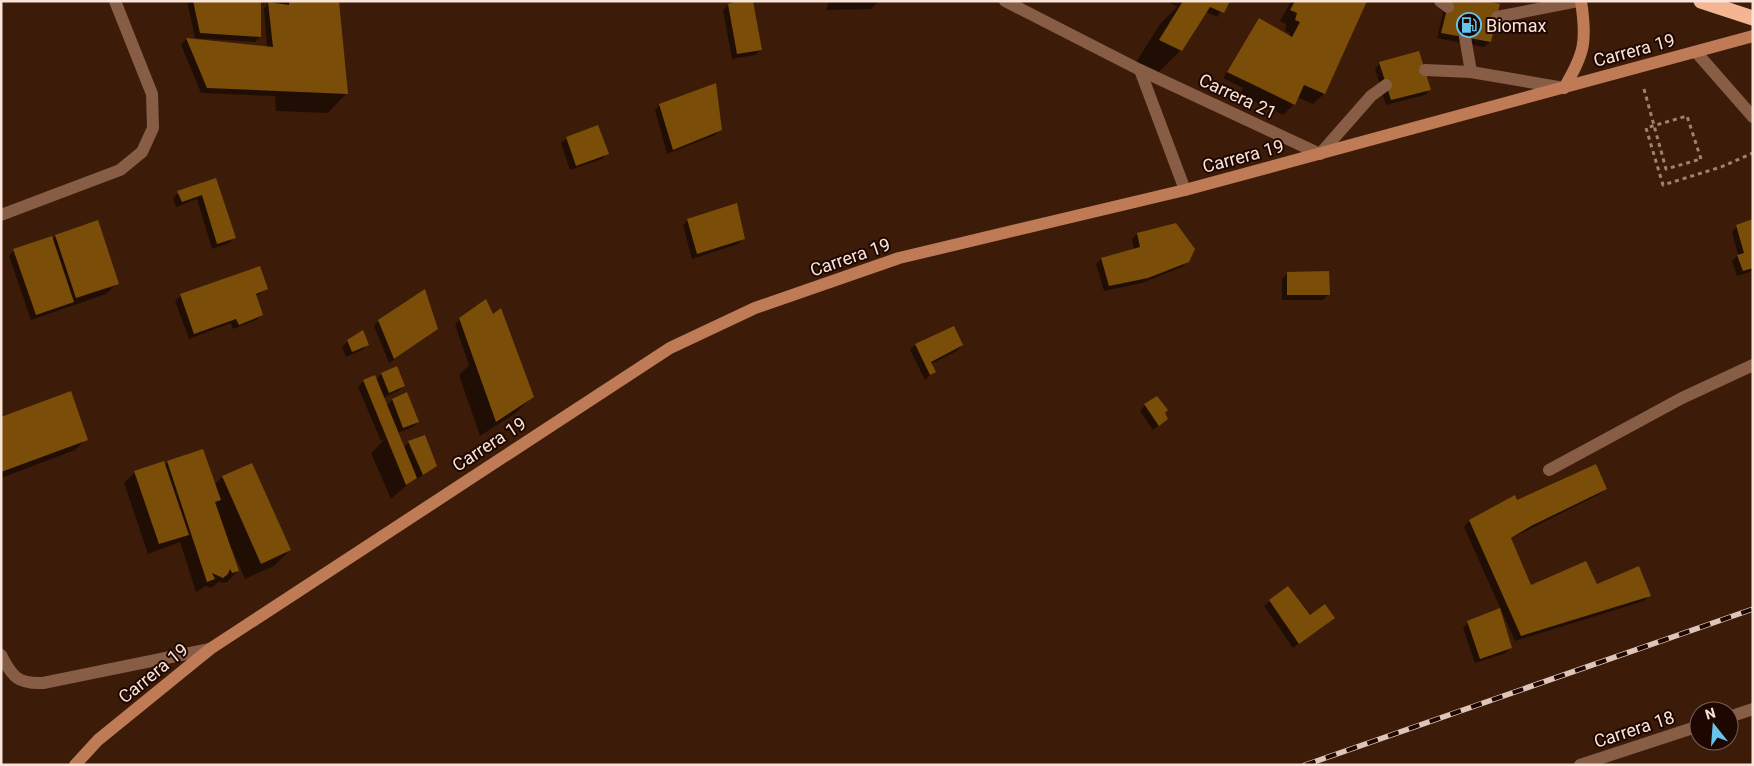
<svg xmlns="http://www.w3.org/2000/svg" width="1754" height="766" font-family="Roboto,sans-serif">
<rect width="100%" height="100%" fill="#3c1c09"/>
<g fill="#0007">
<polygon points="187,1 259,3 260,37 255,42 195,38"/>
<polygon points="267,1 338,1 347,93 328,113 276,111 275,96 201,93 181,45 186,39 267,48 264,9 267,5"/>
<polygon points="829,1 879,1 871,9 826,10"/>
<polygon points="1167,1 1228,1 1217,17 1206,12 1181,50 1154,77 1133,67 1160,24 1177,7"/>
<polygon points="1291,1 1366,1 1324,94 1313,104 1297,97 1294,104 1283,115 1240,94 1243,88 1223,78 1259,20 1288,36 1290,33 1285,31 1286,24 1280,21"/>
<polygon points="1446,1 1498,5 1490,42 1484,47 1437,38"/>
<polygon points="728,5 761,50 755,55 732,59 723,10"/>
<polygon points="1380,63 1430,90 1425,95 1386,105 1375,69"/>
<polygon points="660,105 720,130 715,135 667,154 655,110"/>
<polygon points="567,138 607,153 602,159 570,170 561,143"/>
<polygon points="215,180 234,238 229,243 212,249 197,199 176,207 173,198 178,193"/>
<polygon points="688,220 744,238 738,244 692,259 683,225"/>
<polygon points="1753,221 1753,271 1737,276 1732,261 1738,255 1732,232 1737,226"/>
<polygon points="1137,234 1188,262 1182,267 1142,283 1104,291 1096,264 1101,259 1134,250 1132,239"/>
<polygon points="56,236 117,283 106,294 31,320 9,256 14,250 52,240"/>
<polygon points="1287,274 1329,294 1323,300 1282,300 1282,279"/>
<polygon points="267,289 255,297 261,315 256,320 233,329 231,323 189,339 175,301 181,295"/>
<polygon points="460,319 532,397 516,413 480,436 459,375 469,365 455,325"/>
<polygon points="379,321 431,334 389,363 374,326"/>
<polygon points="953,327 962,345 957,351 931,364 934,371 925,380 910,350 915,345"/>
<polygon points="348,341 367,345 362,350 346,357 342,347"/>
<polygon points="396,368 404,386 398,391 383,398 386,406 392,400 407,394 418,422 413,427 398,433 404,447 409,442 436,466 417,479 416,477 391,499 371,453 385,439 381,441 358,387 363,381 375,377 376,380 381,374"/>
<polygon points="1145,405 1163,413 1161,424 1153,430 1140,411"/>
<polygon points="1,417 86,439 75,450 1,478"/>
<polygon points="168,462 214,485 222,477 290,550 274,566 245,579 232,549 231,550 238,571 227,582 221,583 220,581 211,588 206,586 196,592 180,542 148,554 124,483 135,472 164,466"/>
<polygon points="1606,489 1600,494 1510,539 1531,587 1596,585 1649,595 1644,601 1515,641 1464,527 1469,521 1514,497 1516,501"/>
<polygon points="1287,588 1310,616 1333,618 1293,648 1264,606"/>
<polygon points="1468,623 1511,648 1506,653 1475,663 1463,628"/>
</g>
<g fill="#7a4d09">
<polygon points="193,1 261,2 261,37 200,33"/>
<polygon points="289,1 339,1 348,94 207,88 186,38 273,47 268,2 289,5"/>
<polygon points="738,1 753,1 762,50 737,54 728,4"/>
<polygon points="1183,1 1230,1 1224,13 1210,7 1182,51 1159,40"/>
<polygon points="1295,1 1367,1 1325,94 1304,85 1295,105 1227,72 1259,18 1292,37 1300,22 1295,20 1297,13 1290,10"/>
<polygon points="1449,1 1485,1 1500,4 1491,42 1441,33"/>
<polygon points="1419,51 1431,90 1391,100 1379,62"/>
<polygon points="716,83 722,130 673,150 659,104"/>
<polygon points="598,125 609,154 576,166 566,137"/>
<polygon points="216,178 236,238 217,244 202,195 182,202 177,191"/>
<polygon points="737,203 745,239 697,254 687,219"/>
<polygon points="1753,219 1753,268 1743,271 1737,255 1744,253 1736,225"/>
<polygon points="98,220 119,284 76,298 55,235"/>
<polygon points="1176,223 1195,249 1189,262 1148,278 1109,286 1101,258 1140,247 1137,233"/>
<polygon points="52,236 74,302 36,315 13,249"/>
<polygon points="260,266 268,289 256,294 263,315 239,325 236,319 194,334 180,294"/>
<polygon points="1329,271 1330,295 1287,295 1287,272"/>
<polygon points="425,289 438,329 394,359 378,320"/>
<polygon points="486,299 493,314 501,308 534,397 496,422 459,318"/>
<polygon points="954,326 963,345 931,362 936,372 930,375 915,344"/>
<polygon points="363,330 369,345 352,352 347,340"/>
<polygon points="397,366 405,386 389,393 381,373"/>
<polygon points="375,375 417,478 406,485 363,380"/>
<polygon points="71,391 88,440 1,472 1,417"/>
<polygon points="407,392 419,422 403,428 392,399"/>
<polygon points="1157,396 1168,410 1165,413 1168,419 1159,426 1144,404"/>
<polygon points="425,435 437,466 423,475 408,441"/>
<polygon points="203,449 221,500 215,502 239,571 232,573 230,569 228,574 223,578 212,573 215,579 207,582 167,461"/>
<polygon points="164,461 189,535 159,544 134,471"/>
<polygon points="252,463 291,550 261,564 222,476"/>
<polygon points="1596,464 1607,489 1531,526 1511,538 1531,585 1586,561 1597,584 1639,566 1651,596 1521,636 1469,520 1515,495 1517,500"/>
<polygon points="1288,586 1310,615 1325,604 1335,618 1299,644 1269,600"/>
<polygon points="1500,608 1512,648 1480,659 1467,621"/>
</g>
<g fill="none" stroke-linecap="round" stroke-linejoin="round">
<polyline stroke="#9e8374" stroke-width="3" stroke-dasharray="4 4" stroke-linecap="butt" points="1644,89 1666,169 1701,159"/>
<g stroke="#875d46" stroke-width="12">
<polyline points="1440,1 1448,7"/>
<polyline points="1497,17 1578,1"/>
<polyline points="1465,37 1471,72"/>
<polyline points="1425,70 1471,72 1564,88"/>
<polyline points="1320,154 1371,96 1386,85"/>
</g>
<g stroke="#875d46" stroke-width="12">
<polyline points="1005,1 1140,70 1320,154"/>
<polyline points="1696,52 1753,117"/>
<polyline points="1140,70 1185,190"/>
<polyline points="1,215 120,170 142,152 153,128 152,94 115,1"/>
<polyline points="1549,470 1682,398 1753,365"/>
<path d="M 1,655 C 12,677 18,684 43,683 L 210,649"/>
<polyline points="1729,717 1753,709"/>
<polyline points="1580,765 1699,726"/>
</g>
<g stroke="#be7b55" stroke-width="12">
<path d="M 1564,88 C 1585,53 1587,41 1581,1"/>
<polyline points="75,765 98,740 210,649 670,348 755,308 899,258 1185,190 1753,36"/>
</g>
<polyline stroke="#f4b592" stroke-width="15" points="1701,1 1753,18"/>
<defs>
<polyline id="rail" points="1305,765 1753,609"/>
</defs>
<use href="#rail" stroke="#ddc5b9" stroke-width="5.5"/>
<use href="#rail" stroke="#1e0700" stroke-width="4" stroke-dasharray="11" stroke-linecap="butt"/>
<polyline stroke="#9e8374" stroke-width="3" stroke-dasharray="4 4" stroke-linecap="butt" points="1701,159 1687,116 1646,128 1663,185 1721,167 1753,153"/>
</g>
<defs>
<symbol id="fuel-ring" viewBox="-11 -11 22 22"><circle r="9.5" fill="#1e0700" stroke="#66c4ef" stroke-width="1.5"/><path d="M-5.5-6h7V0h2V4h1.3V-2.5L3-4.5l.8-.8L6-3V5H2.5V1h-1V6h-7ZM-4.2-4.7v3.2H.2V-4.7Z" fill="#66c4ef"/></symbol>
</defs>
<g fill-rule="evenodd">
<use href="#fuel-ring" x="1455" y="11" width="28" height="28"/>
</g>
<g text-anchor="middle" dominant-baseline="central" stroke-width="4" stroke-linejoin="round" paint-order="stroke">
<g font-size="18" fill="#fae4d9" stroke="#1e0700" text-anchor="start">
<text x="1486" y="25">Biomax</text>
</g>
<g font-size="18" fill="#fae4d9" stroke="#1e0700">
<text transform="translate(1634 50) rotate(-15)">Carrera 19</text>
<text transform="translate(1238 96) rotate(25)">Carrera 21</text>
<text transform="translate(1243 156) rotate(-15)">Carrera 19</text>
<text transform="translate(850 257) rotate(-19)">Carrera 19</text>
<text transform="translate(489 444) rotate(-33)">Carrera 19</text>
<text transform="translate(153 673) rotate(-39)">Carrera 19</text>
<text transform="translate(1634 729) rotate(-18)">Carrera 18</text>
</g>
</g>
<rect width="1754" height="766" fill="none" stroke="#fae4d9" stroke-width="5"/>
<g transform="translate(1714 726) rotate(343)"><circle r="24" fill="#1e0700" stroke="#765f57"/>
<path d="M0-4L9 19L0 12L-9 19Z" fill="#66c4ef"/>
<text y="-8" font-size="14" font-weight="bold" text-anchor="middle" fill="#fae4d9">N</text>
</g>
</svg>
